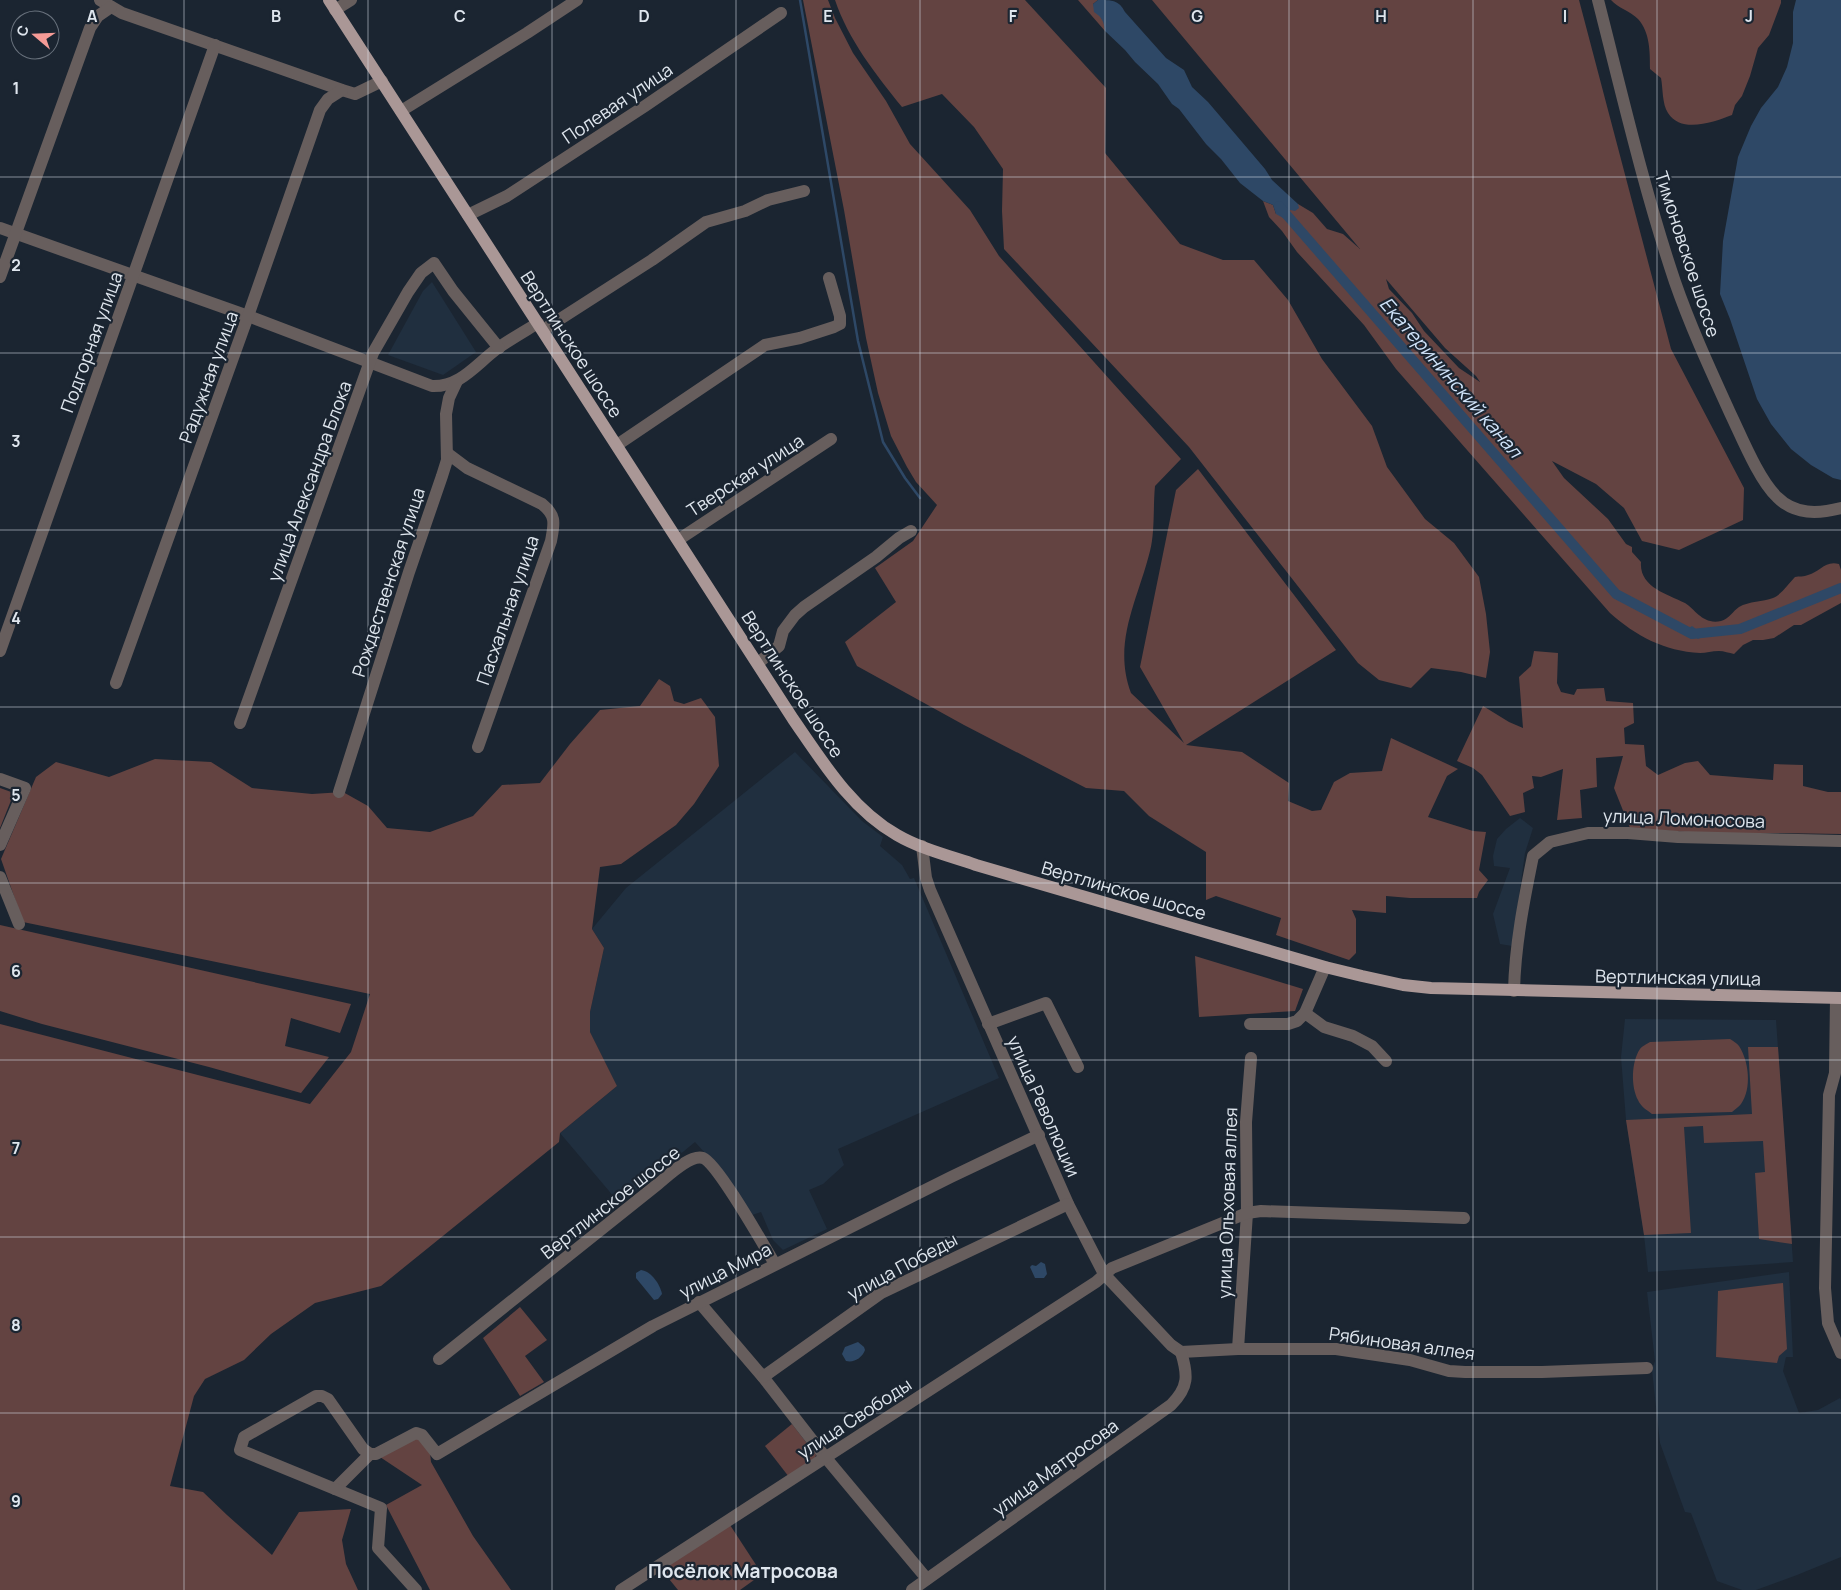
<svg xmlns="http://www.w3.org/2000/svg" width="1841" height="1590" font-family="Manrope,sans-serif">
<rect width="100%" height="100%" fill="#1b2531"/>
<g fill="#202f3f">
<polygon points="432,282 476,352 443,375 388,355 423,291"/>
<polygon points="795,752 862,821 883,837 880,846 902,865 910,879 914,878 999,1078 838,1149 844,1165 823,1184 809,1190 827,1229 783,1250 773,1240 761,1212 749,1216 725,1175 695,1142 620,1204 560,1133 617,1086 590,1032 590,1012 604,948 592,929 626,888"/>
<polygon points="1520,818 1533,828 1525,853 1512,946 1500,944 1493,914 1510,868 1494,866 1493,856 1497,839 1506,829"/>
<polygon points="1625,1019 1776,1020 1793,1262 1648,1272 1644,1235 1626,1120 1621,1057"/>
<polygon points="1789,1272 1793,1357 1786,1357 1783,1371 1799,1413 1818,1410 1840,1398 1841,1400 1841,1557 1797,1575 1756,1590 1742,1590 1717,1581 1691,1513 1685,1512 1660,1443 1652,1370 1655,1361 1647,1292"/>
</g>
<g fill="#634341" fill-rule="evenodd">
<path d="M 803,0 L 828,0 L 835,18 L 853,53 L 886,101 L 910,144 L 970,210 L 999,256 L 1181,459 L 1155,486 C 1153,506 1155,532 1150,551 C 1138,600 1112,642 1131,693 L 1184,743 L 1140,667 L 1176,490 L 1198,469 L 1336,650 L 1186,745 L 1242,752 L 1289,783 L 1288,801 L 1312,811 L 1321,810 L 1334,782 L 1350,773 L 1382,771 L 1391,738 L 1458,769 L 1447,776 L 1428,817 L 1473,831 L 1486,832 L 1479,870 L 1488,880 L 1479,892 L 1477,898 L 1410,898 L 1386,896 L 1386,913 L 1352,910 L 1356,919 L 1356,953 L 1349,960 L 1276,935 L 1281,918 L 1216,896 L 1206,900 L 1206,852 L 1149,816 L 1124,791 L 1086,788 L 964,725 L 857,666 L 845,642 L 896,602 L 875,568 L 913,541 L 937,505 L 916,482 L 907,467 L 891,436 L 878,393 L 866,338 L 844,210 Z"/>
<path d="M 835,0 L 1025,0 L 1106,88 L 1105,153 L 1180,244 L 1223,260 L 1254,260 L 1288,300 L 1322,359 L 1372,426 L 1387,467 L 1425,519 L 1454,543 L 1479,577 L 1486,614 L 1490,652 L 1486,678 L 1461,672 L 1431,668 L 1411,688 L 1379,680 L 1358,663 L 1189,447 L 1004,249 L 1002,211 L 1003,169 L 974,127 L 942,94 L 902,107 C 876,75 848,39 835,0 Z"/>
<polygon points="1078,0 1098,0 1093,4 1104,22 1105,31"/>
<path d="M 1152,0 L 1579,0 L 1671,349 L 1744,488 L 1743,520 L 1679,550 L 1642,541 L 1624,508 L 1596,484 L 1552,461 L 1564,478 L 1608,519 L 1626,544 L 1632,547 L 1632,552 L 1641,562 C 1639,587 1667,594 1685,603 C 1696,610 1703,625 1721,621 C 1729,619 1733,611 1739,607 C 1749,601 1763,602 1773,598 C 1781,595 1789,583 1795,577 C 1799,576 1804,577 1808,575 C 1820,572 1825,560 1839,564 L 1841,570 L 1841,603 L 1801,625 L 1794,625 L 1774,638 L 1763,640 L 1753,640 L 1743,645 L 1734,654 C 1729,653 1724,651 1719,651 C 1712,651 1706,653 1700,653 C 1664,651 1636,636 1610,613 L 1396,369 L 1364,325 L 1297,252 L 1282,231 L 1269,217 L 1263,201 L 1273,205 L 1276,214 L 1298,208 L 1298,204 L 1313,213 L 1327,229 L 1343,234 L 1360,249 ZM 1386,279 L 1445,348 L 1476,376 L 1480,382 L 1459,368 L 1424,331 L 1412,313 L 1389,289 Z"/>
<path d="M 1611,0 L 1781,0 L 1781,3 L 1769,35 L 1758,48 L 1750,76 L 1742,96 L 1735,105 L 1732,115 C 1714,122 1681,134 1668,113 C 1662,104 1663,88 1661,78 L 1650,69 C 1650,52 1650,32 1638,19 C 1630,11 1618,8 1611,0 Z"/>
<polygon points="1534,651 1558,653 1557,683 1561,692 1574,695 1577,689 1604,688 1606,701 1633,703 1634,723 1624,728 1625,744 1644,745 1646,766 1658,775 1685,763 1698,761 1710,775 1773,780 1774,764 1803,765 1803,786 1828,792 1841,792 1841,834 1772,833 1726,835 1630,828 1614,788 1623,756 1596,758 1597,787 1580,790 1582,818 1557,820 1563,769 1541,777 1532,776 1534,788 1523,793 1525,812 1510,816 1482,775 1473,768 1457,761 1483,706 1509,722 1523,728 1519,677 1531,666"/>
<polygon points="659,679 670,686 674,701 684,704 701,698 715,717 719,766 694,804 676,825 621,864 600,867 592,929 604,948 590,1012 590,1032 617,1086 560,1133 559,1142 381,1286 315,1303 271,1334 244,1360 205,1379 194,1396 170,1486 203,1492 227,1515 272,1555 299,1512 351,1509 342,1540 346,1564 358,1590 0,1590 0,1024 310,1104 351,1052 370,994 23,922 1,859 36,777 56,762 109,777 155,759 211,762 252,788 312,794 343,792 368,806 387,828 430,832 473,816 502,785 540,783 570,744 600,710 640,706"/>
<polygon points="0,788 14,793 0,828"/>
<polygon points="0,925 351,1004 340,1033 291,1018 285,1046 329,1057 301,1093 209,1067 42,1024 0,1011"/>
<polygon points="1195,956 1303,989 1295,1011 1199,1017"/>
<path d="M 1730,1039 C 1733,1041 1737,1043 1739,1046 C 1749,1061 1752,1089 1741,1104 C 1739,1107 1735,1109 1732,1112 L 1652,1114 C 1647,1110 1641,1107 1638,1100 C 1631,1087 1631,1062 1640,1049 C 1642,1046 1647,1044 1650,1042 Z"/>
<polygon points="1748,1047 1778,1047 1792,1244 1759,1239 1755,1173 1765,1172 1763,1141 1704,1143 1703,1126 1684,1127 1691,1233 1644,1235 1626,1120 1752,1114"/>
<polygon points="1783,1283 1787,1349 1779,1356 1777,1363 1716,1357 1718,1291"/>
<polygon points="520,1307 547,1340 525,1356 544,1382 520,1396 483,1338"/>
<polygon points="792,1424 816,1455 815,1458 789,1477 765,1446"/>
<polygon points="418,1438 430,1453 431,1462 473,1536 511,1590 430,1590 386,1505 422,1485 380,1457"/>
<polygon points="730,1525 760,1571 761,1575 740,1590 678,1590 661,1569"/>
</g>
<g fill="#2e4866">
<path d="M 1098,0 C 1112,0 1119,0 1125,12 L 1166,58 L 1184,70 L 1192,87 L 1208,102 L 1265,169 L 1272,180 L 1298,204 L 1299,208 L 1295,211 L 1290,210 L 1285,219 L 1276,214 L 1273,205 L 1263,201 L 1240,183 L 1221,159 L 1206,144 L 1179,109 L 1172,104 L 1158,84 L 1135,62 L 1125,50 L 1105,31 C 1104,22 1102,17 1094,12 L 1093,4 Z"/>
<polygon points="1796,0 1841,0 1841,480 1833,478 1811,465 1791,449 1771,424 1757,399 1730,319 1720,294 1723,241 1738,157 1751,126 1761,108 1778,87 1787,67 1793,43 1793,12"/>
<polygon points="1684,626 1689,628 1692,626 1696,629 1702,630 1704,636 1698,639 1691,633 1685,634 1681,632 1681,629"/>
<polygon points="1041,1262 1045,1264 1047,1274 1044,1278 1035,1278 1030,1267 1032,1265 1036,1266"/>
<path d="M 641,1270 C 651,1271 660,1284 662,1294 L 658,1299 L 654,1300 L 636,1278 L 636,1273 Z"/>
<path d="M 858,1342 L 864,1347 L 865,1350 C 862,1358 854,1363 846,1361 L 842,1354 L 845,1347 Z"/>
</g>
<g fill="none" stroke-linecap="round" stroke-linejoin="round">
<polyline stroke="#2e4866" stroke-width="2.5" points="800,0 858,341 883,442 905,478 920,498"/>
<polyline stroke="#2e4866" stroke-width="10" points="1279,206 1616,594 1692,634 1740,629 1841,588"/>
<g stroke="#675e5d" stroke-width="12">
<polyline points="100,0 122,13 342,90 355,94 382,81"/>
<path d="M 1598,0 C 1622,94 1644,190 1675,282 C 1691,328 1711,371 1731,415 C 1742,438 1759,480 1777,497 C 1795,515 1818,514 1841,508"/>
<polyline points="335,10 351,0"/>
<polyline points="401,111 527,33 577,0"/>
<polyline points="468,215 507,196 645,106 781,13"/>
<path d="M 0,228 L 248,316 L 432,386 C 461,387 476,364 498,348 C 511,339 525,331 538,323"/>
<polyline points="0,277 90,28 98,16 111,7"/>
<polyline points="543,330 652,260 706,222 745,211 768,200 804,191"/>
<polyline points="617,445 765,345 800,338 834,327 840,324 840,316 829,278"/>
<path d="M 447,453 L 467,468 L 542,504 C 557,516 554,524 551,541 L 478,747"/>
<polyline points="678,540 831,439"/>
<polyline points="0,651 215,45"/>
<polyline points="758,663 779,646 783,631 795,615 804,607 876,557 899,538 911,531"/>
<polyline points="116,683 248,316 320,110 328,99 342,90"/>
<polyline points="240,723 373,353 408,292 421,273 434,263 453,291 499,348"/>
<polyline points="0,779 25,788 0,845"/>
<polyline points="339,792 409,572 442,476 447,460 446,414 449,398 457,381"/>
<polyline points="922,846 926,878 930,890 1068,1204 1104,1274 1171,1345 1181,1352"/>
<polyline points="0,877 19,924"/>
<path d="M 1514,991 C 1515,945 1524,900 1533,856 L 1550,842 L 1588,833 L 1628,833 L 1678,837 L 1841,841"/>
<polyline points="1836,998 1835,1073 1829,1095 1825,1288 1828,1323 1841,1353"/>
<polyline points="1305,1013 1325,967"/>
<polyline points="988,1024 1046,1003 1078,1067"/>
<polyline points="1250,1024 1288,1024 1297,1021 1305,1013 1324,1027 1353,1036 1372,1046 1386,1061"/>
<polyline points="699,1302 763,1377 826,1458 927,1579"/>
<polyline points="1238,1349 1247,1213 1246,1122 1251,1058"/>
<polyline points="1181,1352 1238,1349 1336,1349 1410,1360 1449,1371 1465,1372 1542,1372 1647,1368"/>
<path d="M 439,1359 C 512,1301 585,1242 658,1184 C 668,1176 690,1154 703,1158 C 718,1164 764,1246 775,1264"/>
<polyline points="763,1377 881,1293 1068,1204"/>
<polyline points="370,1454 335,1489 240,1450 244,1437 316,1396 322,1396 328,1399 363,1449 370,1454 376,1454 416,1433 422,1435 437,1454 653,1326 951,1177 1039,1135"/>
<polyline points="335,1489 381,1508 378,1548 416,1590"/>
<polyline points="621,1590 1096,1282 1112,1268 1247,1213 1261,1211 1464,1218"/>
<path d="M 912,1590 L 1171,1405 C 1189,1387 1188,1375 1181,1352"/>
</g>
<path stroke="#aa9796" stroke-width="12" d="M 329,0 L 793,719 C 822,761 851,809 897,835 C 921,849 950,856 976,865 L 1325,967 L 1362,976 L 1403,985 L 1431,988 L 1841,998"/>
</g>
<path fill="none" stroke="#dfe6ee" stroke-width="1" stroke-opacity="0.55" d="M 184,0 L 184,1590M 368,0 L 368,1590M 552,0 L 552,1590M 736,0 L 736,1590M 920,0 L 920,1590M 1105,0 L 1105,1590M 1289,0 L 1289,1590M 1473,0 L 1473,1590M 1657,0 L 1657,1590M 0,177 L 1841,177M 0,353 L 1841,353M 0,530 L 1841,530M 0,707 L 1841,707M 0,883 L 1841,883M 0,1060 L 1841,1060M 0,1237 L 1841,1237M 0,1413 L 1841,1413"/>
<g text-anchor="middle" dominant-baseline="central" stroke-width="4.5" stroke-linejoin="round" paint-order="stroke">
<g font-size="18" fill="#dfe6ee" stroke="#1b2531">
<text transform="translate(617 103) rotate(-34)">Полевая улица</text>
<text transform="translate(1688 254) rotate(72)">Тимоновское шоссе</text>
<text transform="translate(91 342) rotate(-70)">Подгорная улица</text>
<text transform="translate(572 344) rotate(57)">Вертлинское шоссе</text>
<text transform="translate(208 377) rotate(-70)">Радужная улица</text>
<text transform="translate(745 475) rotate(-33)">Тверская улица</text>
<text transform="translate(309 481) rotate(-70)">улица Александра Блока</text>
<text transform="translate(388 582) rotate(-72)">Рождественская улица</text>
<text transform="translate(507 610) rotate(-71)">Пасхальная улица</text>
<text transform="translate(793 684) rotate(57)">Вертлинское шоссе</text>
<text transform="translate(1684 818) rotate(2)">улица Ломоносова</text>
<text transform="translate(1124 890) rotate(16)">Вертлинское шоссе</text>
<text transform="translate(1678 977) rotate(1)">Вертлинская улица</text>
<text transform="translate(1044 1106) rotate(66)">улица Революции</text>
<text transform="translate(610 1202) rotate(-38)">Вертлинское шоссе</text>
<text transform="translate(1227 1203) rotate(-88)">улица Ольховая аллея</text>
<text transform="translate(902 1266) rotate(-28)">улица Победы</text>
<text transform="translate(725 1270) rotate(-27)">улица Мира</text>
<text transform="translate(1402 1343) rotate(8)">Рябиновая аллея</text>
<text transform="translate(854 1418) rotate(-33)">улица Свободы</text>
<text transform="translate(1055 1467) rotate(-36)">улица Матросова</text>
</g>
<g font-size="19" font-style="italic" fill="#d2e5fb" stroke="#1b2531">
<text transform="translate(1451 377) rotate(49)">Екатерининский канал</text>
</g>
<g font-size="19" font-weight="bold" fill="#dfe6ee" stroke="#1b2531">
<text x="743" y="1571">Посёлок Матросова</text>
</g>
</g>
<g font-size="16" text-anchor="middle" font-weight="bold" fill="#dfe6ee" stroke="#1b2531" stroke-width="4.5" stroke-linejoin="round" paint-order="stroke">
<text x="92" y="22">A</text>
<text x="276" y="22">B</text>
<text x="460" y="22">C</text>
<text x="644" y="22">D</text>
<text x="828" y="22">E</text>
<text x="1013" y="22">F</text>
<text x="1197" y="22">G</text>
<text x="1381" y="22">H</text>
<text x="1565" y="22">I</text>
<text x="1749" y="22">J</text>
<text x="16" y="94">1</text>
<text x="16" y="271">2</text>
<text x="16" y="447">3</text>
<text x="16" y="624">4</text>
<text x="16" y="801">5</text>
<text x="16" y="977">6</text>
<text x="16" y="1154">7</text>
<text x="16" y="1331">8</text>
<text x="16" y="1507">9</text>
</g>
<g transform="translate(35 35) rotate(289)"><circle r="24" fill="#1b2531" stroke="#69727d"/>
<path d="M0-4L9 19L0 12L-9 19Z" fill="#f59b96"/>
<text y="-8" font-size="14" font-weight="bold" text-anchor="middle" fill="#dfe6ee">С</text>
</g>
</svg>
